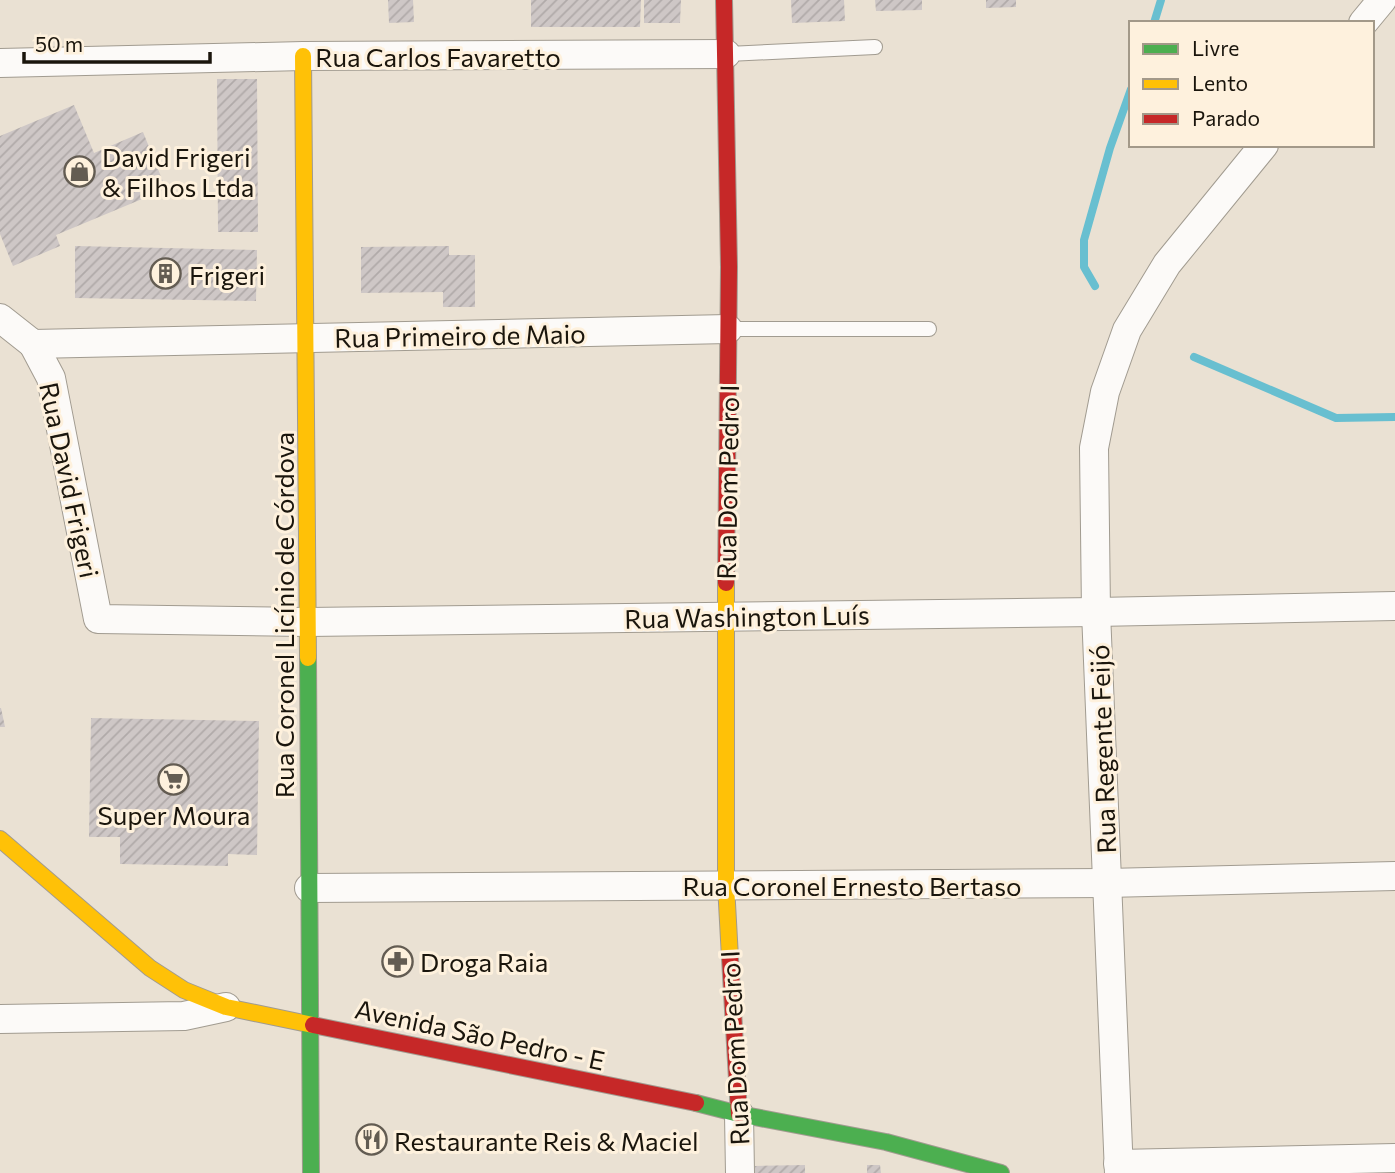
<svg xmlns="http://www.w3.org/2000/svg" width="1395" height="1173" font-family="Commissioner,sans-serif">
<defs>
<pattern id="building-hatch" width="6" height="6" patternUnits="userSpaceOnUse" patternTransform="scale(1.75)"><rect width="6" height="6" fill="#cec7c6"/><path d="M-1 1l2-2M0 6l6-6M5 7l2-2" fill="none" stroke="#b0aaa9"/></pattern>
</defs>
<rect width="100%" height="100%" fill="#eae1d3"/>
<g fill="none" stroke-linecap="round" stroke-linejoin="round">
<g stroke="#68bfd0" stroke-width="8">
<polyline points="1154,23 1161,0"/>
<polyline points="1095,286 1084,267 1084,240 1110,148 1131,89"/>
<polyline points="1194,357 1336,418 1395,417"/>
</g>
</g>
<g fill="url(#building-hatch)">
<polygon points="388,0 413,0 414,22 389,23"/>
<polygon points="531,0 641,0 640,27 531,27"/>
<polygon points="644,0 681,0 680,23 644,23"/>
<polygon points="791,0 844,0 845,21 792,23"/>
<polygon points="875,0 922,0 922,10 876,11"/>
<polygon points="986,0 1016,0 1016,7 986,8"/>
<polygon points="217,79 257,79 258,232 218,232"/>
<polygon points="74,105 94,153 143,132 166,189 56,235 60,246 13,266 0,234 0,136"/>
<polygon points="75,246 257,250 256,301 75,298"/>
<polygon points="449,246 449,255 475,255 475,307 443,307 443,292 361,293 361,247"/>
<polygon points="0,708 1,708 5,727 0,727"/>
<polygon points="91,718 259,721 257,855 228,854 228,866 120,864 120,837 89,837"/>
<polygon points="805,1165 805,1173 755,1173 755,1166"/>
<polygon points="867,1165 880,1165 881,1173 867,1173"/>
</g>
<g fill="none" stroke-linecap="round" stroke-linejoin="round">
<defs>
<g id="lane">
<polyline points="728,54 875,47"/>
<polyline points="731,329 929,329"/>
</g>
<g id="street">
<polyline points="1363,23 1382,0"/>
<polyline points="0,63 303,56 726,54"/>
<polyline points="0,318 33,344 728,329"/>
<polyline points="33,344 51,378 98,619 307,622 1096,612 1395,606"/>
<polyline points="309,888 1107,883 1395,876"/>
<polyline points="0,1019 184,1016 226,1007"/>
<polyline points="739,1114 740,1173"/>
<polyline points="1118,1164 1395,1158"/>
<polyline points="1119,1173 1096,612 1094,448 1105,392 1127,330 1167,264 1264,145"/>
</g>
<g id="fast">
<polyline points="308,658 311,1173"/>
<polyline points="696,1103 739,1114 886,1142 1001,1173"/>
</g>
<g id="slow">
<polyline points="303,56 308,658"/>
<polyline points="726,583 726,885 730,958"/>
<polyline points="0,839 150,968 184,990 226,1007 313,1025"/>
</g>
<g id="jam">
<polyline points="724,0 729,267 726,583"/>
<polyline points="730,958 739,1114"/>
<polyline points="313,1025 696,1103"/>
</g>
</defs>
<use href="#lane" stroke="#a19b90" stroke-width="16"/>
<use href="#street" stroke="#a19b90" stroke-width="30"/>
<use href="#fast" stroke="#a19b90" stroke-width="18"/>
<use href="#slow" stroke="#a19b90" stroke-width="18"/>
<use href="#jam" stroke="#a19b90" stroke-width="18"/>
<use href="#lane" stroke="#fcfaf8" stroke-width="14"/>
<use href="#street" stroke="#fcfaf8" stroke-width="28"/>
<use href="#fast" stroke="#4caf50" stroke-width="16"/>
<use href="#slow" stroke="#ffc107" stroke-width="16"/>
<use href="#jam" stroke="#c62828" stroke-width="16"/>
</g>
<defs>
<symbol id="shop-ring" viewBox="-11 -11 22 22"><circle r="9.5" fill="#fef1dd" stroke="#635c52" stroke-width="1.5"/><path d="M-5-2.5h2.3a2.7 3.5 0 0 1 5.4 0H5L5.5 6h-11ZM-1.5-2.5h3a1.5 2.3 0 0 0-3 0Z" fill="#635c52"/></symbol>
<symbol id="building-ring" viewBox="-11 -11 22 22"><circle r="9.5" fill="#fef1dd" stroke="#635c52" stroke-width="1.5"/><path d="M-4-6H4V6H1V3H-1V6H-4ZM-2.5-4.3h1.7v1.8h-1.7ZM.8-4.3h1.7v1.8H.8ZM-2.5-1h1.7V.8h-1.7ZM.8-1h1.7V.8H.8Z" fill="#635c52"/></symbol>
<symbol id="supermarket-ring" viewBox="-11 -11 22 22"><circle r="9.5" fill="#fef1dd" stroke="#635c52" stroke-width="1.5"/><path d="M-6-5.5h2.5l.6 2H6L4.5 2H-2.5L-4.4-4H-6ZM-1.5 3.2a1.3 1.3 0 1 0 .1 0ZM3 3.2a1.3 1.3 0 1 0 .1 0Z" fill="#635c52"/></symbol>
<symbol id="pharmacy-ring" viewBox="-11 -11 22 22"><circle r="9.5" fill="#fef1dd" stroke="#635c52" stroke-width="1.5"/><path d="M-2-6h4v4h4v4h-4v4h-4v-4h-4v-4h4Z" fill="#635c52"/></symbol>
<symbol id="restaurant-ring" viewBox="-11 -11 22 22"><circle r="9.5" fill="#fef1dd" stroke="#635c52" stroke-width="1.5"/><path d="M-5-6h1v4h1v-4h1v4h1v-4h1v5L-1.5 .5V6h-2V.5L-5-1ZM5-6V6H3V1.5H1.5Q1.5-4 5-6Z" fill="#635c52"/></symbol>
</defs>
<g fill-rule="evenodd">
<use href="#shop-ring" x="62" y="154" width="35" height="35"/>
<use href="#building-ring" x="148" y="256" width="35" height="35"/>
<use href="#supermarket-ring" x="156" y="762" width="35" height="35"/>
<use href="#pharmacy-ring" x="380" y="944" width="35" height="35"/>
<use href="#restaurant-ring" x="354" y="1122" width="35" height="35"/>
</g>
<g text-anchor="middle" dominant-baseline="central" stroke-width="6" stroke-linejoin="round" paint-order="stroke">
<g font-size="26" fill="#1a150c" stroke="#fef1dd">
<text x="438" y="56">Rua Carlos Favaretto</text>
<text transform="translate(460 335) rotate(-1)">Rua Primeiro de Maio</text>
<text transform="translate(70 480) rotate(78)">Rua David Frigeri</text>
<text transform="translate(727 482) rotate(-89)">Rua Dom Pedro I</text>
<text transform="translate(283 615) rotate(-90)">Rua Coronel Licínio de Córdova</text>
<text transform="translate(747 616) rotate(-1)">Rua Washington Luís</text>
<text transform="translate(1102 749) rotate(-92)">Rua Regente Feijó</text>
<text x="852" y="885">Rua Coronel Ernesto Bertaso</text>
<text transform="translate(480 1034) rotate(12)">Avenida São Pedro - E</text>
<text transform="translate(734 1048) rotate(-93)">Rua Dom Pedro I</text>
</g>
<g font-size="26" fill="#1a150c" stroke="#fef1dd" text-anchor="start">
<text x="102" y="156">David Frigeri<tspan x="102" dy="30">&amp; Filhos Ltda</tspan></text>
<text x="189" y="274">Frigeri</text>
<text x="174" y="814" text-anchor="middle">Super Moura</text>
<text x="420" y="961">Droga Raia</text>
<text x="394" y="1140">Restaurante Reis &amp; Maciel</text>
</g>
</g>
<rect x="1129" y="21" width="245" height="126" fill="#fef1dd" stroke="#a39989" stroke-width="2"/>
<rect x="1143" y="44" width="35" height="10" fill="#4caf50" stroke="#a39989" stroke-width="2"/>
<text x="1192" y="56" font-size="21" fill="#1a150c">Livre</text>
<rect x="1143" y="79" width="35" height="10" fill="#ffc107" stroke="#a39989" stroke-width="2"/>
<text x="1192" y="91" font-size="21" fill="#1a150c">Lento</text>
<rect x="1143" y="114" width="35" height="10" fill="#c62828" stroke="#a39989" stroke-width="2"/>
<text x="1192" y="126" font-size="21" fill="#1a150c">Parado</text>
<path d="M24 52v10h186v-10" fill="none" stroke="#1a150c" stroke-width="3.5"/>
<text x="35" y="52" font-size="21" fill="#1a150c" stroke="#fef1dd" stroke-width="5" paint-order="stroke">50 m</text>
</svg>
